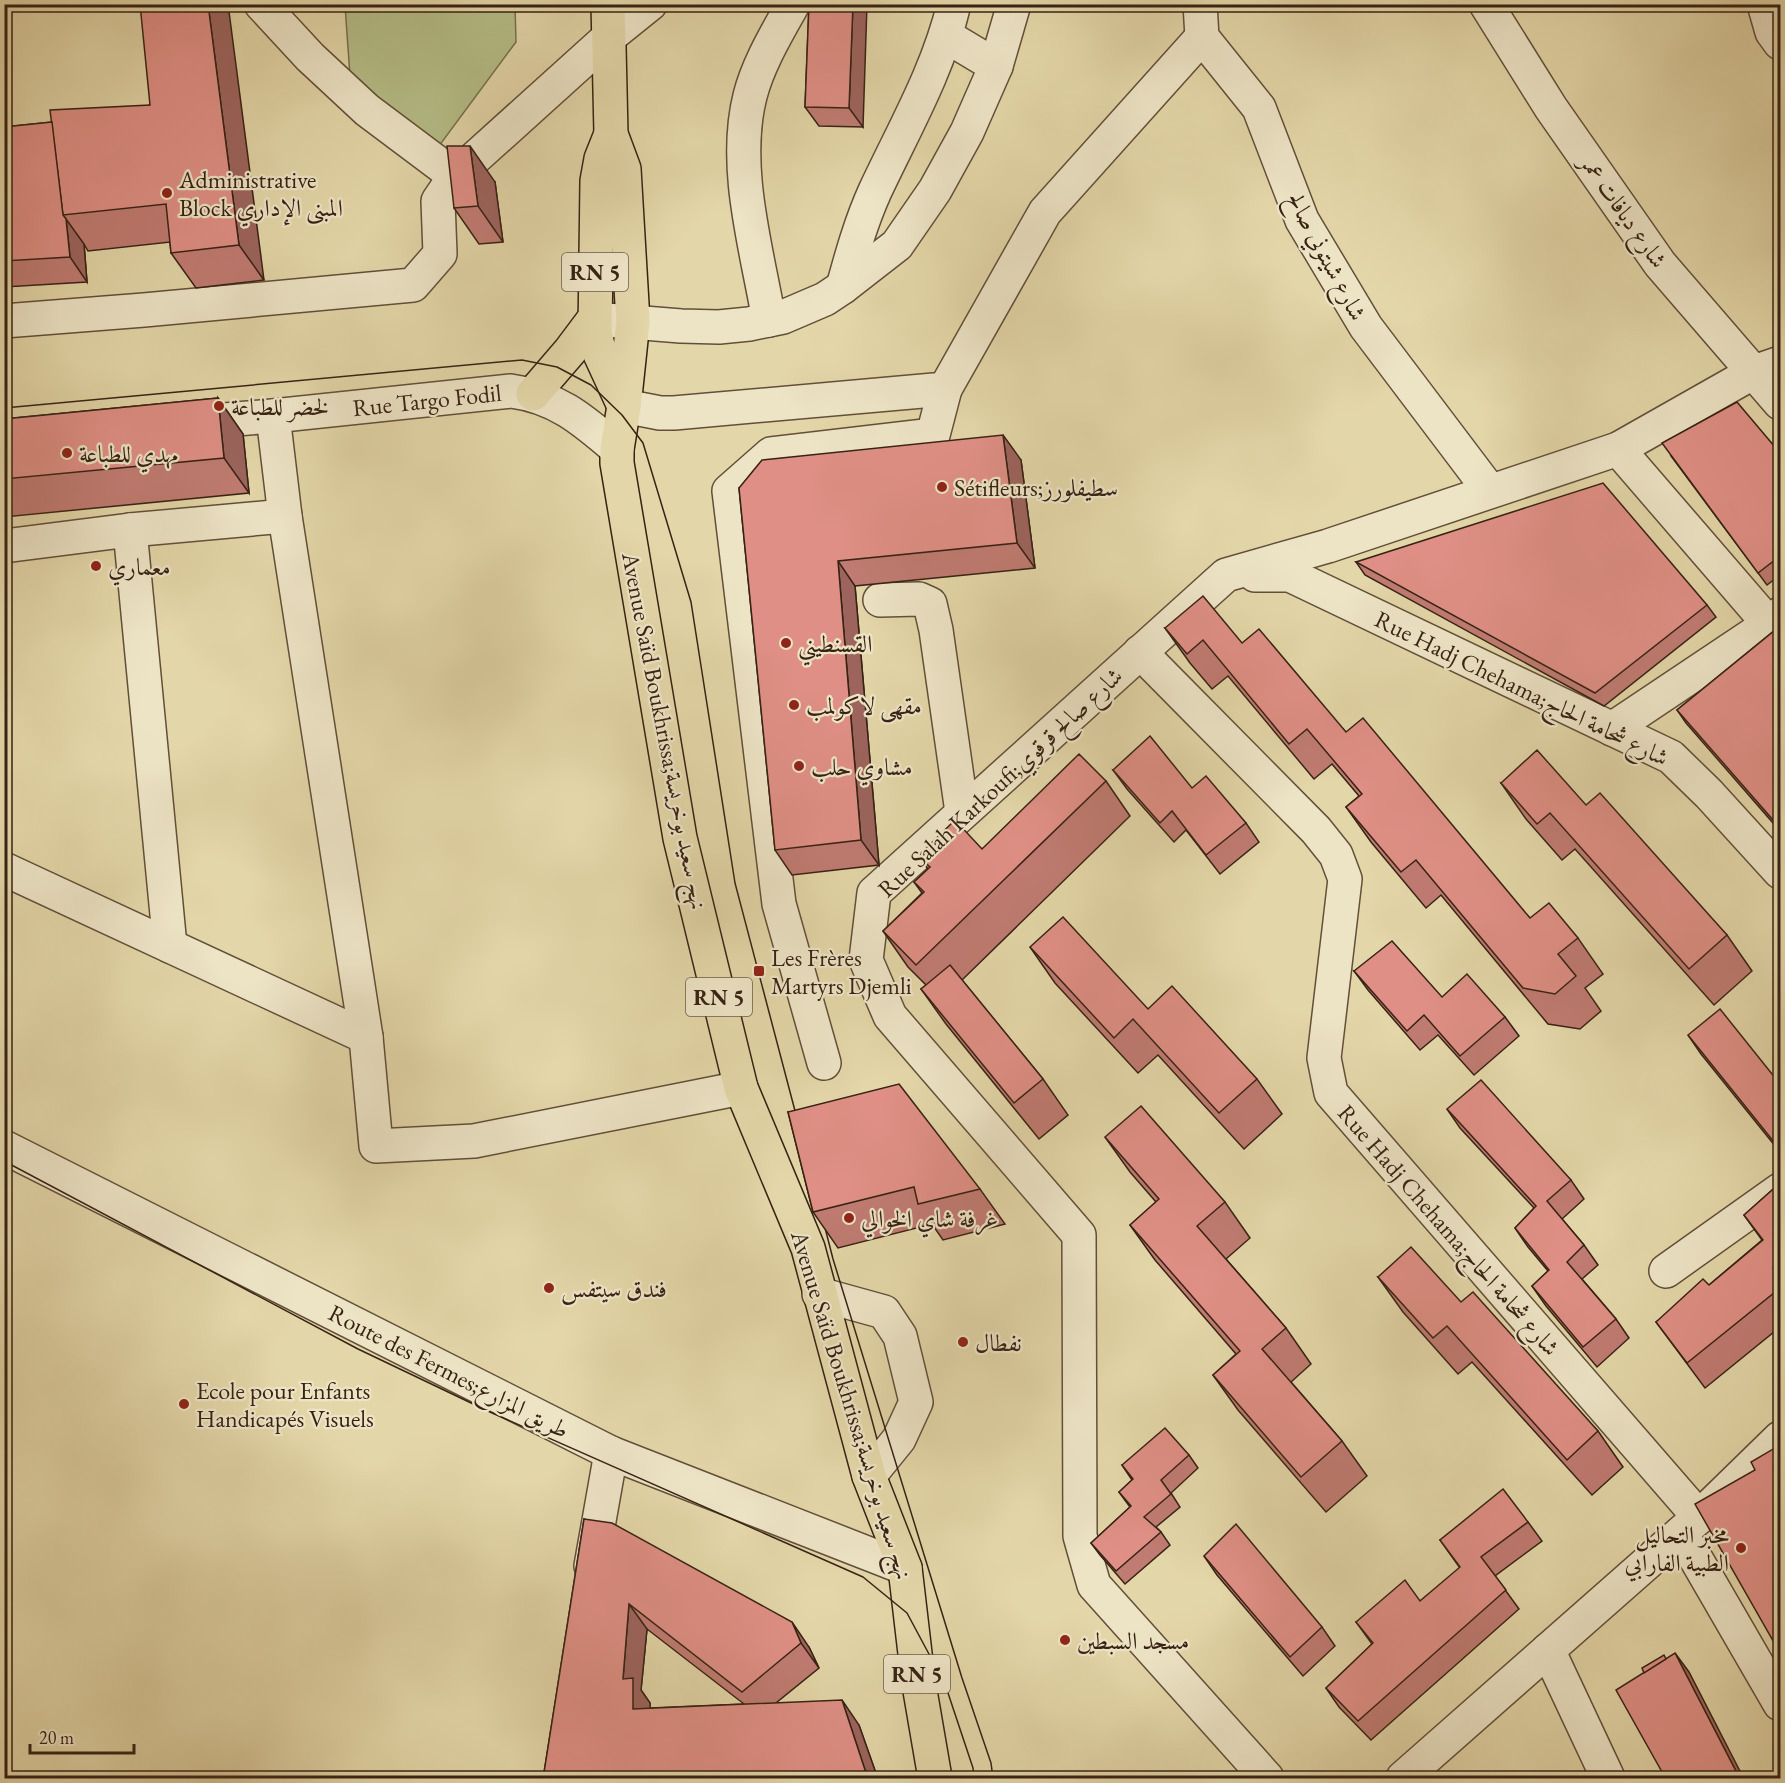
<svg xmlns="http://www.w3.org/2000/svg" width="1785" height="1783" font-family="'EB Garamond',Amiri,serif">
<rect width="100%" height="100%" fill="#e3d6a8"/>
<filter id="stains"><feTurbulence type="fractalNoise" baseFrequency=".00333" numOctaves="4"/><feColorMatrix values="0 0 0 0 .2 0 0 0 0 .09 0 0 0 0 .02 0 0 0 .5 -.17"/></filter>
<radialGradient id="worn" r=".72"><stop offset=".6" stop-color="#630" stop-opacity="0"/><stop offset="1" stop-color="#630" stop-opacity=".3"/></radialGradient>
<polygon fill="#b5bd87" stroke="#76704e" stroke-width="1.5" points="345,5 515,5 516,42 439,146 350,76"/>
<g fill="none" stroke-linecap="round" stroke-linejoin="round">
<defs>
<g id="minor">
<polyline points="261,4 310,57 367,110 455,176 609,37 650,4"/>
<polyline points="1200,4 1202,37 1259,108 1302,220 1366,327 1490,491"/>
<polyline points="1486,4 1551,108 1660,264 1780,403"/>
<polyline points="1764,4 1772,32 1780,43"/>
<polyline points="946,36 996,66"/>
<path d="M 843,287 C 852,254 861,222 875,191 C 904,129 938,71 954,4"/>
<polyline points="594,319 681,326 719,327 749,324 783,317 825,299 843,287 897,245 935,190 967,132 996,66 1014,4"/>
<path d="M 769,320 C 757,250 732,167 750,96 C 758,64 777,33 793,4"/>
<polyline points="4,321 144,310 413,285 440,254 438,201 455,176"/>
<polyline points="624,406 660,413 674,413 945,389 1045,212 1202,37"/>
<polyline points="273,416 285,516 366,1037 376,1146 474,1141 741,1088"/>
<path d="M 188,423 L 273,416 L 511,391 C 557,397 583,420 617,449"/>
<polyline points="1618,449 1769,624"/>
<polyline points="130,530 170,946"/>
<polyline points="4,546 130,530 285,516"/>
<polyline points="1255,575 1290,575 1671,757 1709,794 1780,872"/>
<polyline points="880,600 919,599 930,604 936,630 962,812"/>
<polyline points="1140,652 1316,830 1336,855 1345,879 1324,1058 1331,1093 1699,1517"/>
<polyline points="1612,729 1769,624 1780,614"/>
<polyline points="4,869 366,1037"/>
<polyline points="824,1063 779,904 729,491 771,454 933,435 945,389"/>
<polyline points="4,1147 611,1453 905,1568"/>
<polyline points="1666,1271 1780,1190"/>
<polyline points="819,1294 884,1312 900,1336 916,1402 899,1439 869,1476"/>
<polyline points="1681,1533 1780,1704"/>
<polyline points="591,1566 611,1453"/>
<polyline points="1548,1650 1608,1778"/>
<polyline points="1267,1778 1094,1585 1080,1536 1079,1235 890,1016 866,960 874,893 1226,575 1328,546 1618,449 1754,372 1780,363"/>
<polyline points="1403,1778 1699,1517 1780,1438"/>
</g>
<g id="major">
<polyline points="608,4 611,134 624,169 633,321 624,406 617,449 617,463 680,838 741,1088 808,1248 869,1476 905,1568 918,1679 935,1778"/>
<polyline points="611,134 601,159 597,181 595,333 600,354 624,406"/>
<polyline points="533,394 570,351 594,319"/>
</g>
</defs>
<use href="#minor" stroke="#624f39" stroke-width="36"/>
<use href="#major" stroke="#372214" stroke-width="36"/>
<use href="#minor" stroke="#ede4c6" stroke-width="33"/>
<use href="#major" stroke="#e3d6a8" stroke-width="33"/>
<g stroke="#372214" stroke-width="1.5">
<polyline points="4,408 522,360 557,367 591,385 622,415 643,443 691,602 735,883 799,1126"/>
<polyline points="4,1161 358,1349 490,1412 863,1577 907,1613 945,1684 973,1768 974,1778"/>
<polyline points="822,1216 833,1259 962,1678 991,1763 993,1778"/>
</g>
</g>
<g fill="#c07b72" stroke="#372214" stroke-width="1.5" fill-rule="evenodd">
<polygon points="809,4 863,127 819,126 805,107"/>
<polygon points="150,105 264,280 196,288 171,253 170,242 88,251 84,244 87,282 4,287 4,127 52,122"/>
<polygon points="495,182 503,242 479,244 454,208"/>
<polygon points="218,398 243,434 249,493 4,517 4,419"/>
<polygon points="1780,453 1780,575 1767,585 1671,456"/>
<polygon points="1021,460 1035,568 855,586 879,865 792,875 775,850 739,488"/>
<polygon points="1356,562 1707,605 1716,617 1604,706 1365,575"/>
<polygon points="1780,626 1780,831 1686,723 1677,710"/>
<polygon points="1165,628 1242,643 1346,732 1530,918 1578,938 1603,974 1585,988 1601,1011 1580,1029 1548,1024 1441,895 1426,908 1371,842 1346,807 1359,796 1332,764 1314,779 1228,676 1212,689 1190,663"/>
<polygon points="1113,770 1192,788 1246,823 1259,842 1220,874 1186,830 1174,842 1127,789"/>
<polygon points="1106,781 1130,816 962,980 1043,1079 1068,1115 1039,1139 946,1024 921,989 926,985 908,967 883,931 922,893 914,882 928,869 918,856 982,849"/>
<polygon points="1501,783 1586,805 1727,935 1752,971 1714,1005 1575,849 1562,860 1526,819"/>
<polygon points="1030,947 1148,1009 1257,1079 1282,1114 1244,1149 1158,1055 1138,1073 1055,983"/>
<polygon points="1354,971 1505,1017 1519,1036 1474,1075 1438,1035 1420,1050 1368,990"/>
<polygon points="1688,1035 1780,1084 1780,1152 1701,1054"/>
<polygon points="1447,1109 1571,1180 1584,1199 1562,1219 1584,1245 1598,1265 1582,1279 1616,1319 1629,1338 1597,1367 1546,1306 1532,1286 1548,1271 1528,1247 1515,1228 1534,1208 1460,1128"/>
<polygon points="788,1112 980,1189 1005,1224 943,1240 932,1224 838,1248 813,1212"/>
<polygon points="1105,1137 1225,1202 1250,1238 1226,1259 1286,1328 1311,1364 1291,1382 1342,1441 1367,1476 1326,1512 1238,1410 1213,1375 1236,1354 1155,1260 1130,1225 1156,1202 1130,1172"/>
<polygon points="1780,1183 1780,1327 1705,1388 1656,1322 1709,1285 1762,1240 1744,1215"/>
<polygon points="1378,1277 1461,1302 1598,1431 1623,1467 1592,1495 1472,1362 1458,1374 1403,1312"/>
<polygon points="1189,1455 1198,1468 1171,1493 1180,1507 1156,1527 1161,1532 1170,1545 1125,1584 1100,1555 1091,1543 1130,1507 1119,1492 1132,1480 1122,1465"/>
<path d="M 584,1519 L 809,1647 L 819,1668 L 776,1703 L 859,1725 L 878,1779 L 543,1779 ZM 647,1629 L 744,1704 L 650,1708 L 650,1703 L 641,1690 Z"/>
<polygon points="1528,1522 1542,1541 1495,1576 1519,1609 1371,1740 1339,1707 1326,1688 1372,1644 1356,1622 1420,1601 1460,1568 1440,1540"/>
<polygon points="1204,1556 1322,1627 1335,1646 1303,1676 1217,1575"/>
</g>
<g fill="#9c645d" stroke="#372214" stroke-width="1.5">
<polygon points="208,4 228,4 264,280 239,245"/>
<polygon points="853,4 867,4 863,127 849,108"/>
<polygon points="470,146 495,182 503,242 478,206"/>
<polygon points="66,219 84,244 87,282 70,257"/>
<polygon points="218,398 243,434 249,493 224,458"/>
<polygon points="1003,435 1021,460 1035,568 1017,543"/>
<polygon points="838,561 855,586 879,865 861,840"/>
<polygon points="629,1604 647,1629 641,1690 650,1703 651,1734 633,1709 623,1679"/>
<polygon points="792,1622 809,1647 819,1668 801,1643"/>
<polygon points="1675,1653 1689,1672 1744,1779 1740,1779"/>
<polygon points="842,1700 859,1725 878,1779 868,1779"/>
</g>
<g fill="#df8f85" stroke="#372214" stroke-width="1.5">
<polygon points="140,4 208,4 239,245 171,253 166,204 63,215 50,110 150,105"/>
<polygon points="809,4 853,4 849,108 805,107"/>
<polygon points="52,122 63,215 66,219 70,257 4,261 4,127"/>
<polygon points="447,146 470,146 478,206 454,208"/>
<polygon points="218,398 224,458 4,479 4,419"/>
<polygon points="1737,402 1780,453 1780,556 1758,573 1662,443"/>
<polygon points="1003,435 1017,543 838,561 861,840 775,850 739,488 762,460"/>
<polygon points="1603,483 1707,605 1595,693 1356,562"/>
<polygon points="1203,596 1242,643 1259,629 1346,732 1363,718 1530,918 1549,903 1578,938 1558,954 1576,976 1555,994 1523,988 1416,860 1401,872 1346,807 1362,794 1307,729 1289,744 1203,640 1187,654 1165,628"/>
<polygon points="1780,626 1780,828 1677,710"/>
<polygon points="1150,736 1192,788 1206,776 1246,823 1206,855 1172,811 1160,823 1113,770"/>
<polygon points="1537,750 1586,805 1600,793 1727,935 1689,969 1550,813 1537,824 1501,783"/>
<polygon points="1079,754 1106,781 916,965 883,931 924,892 914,882 930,867 918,856 955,820 982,849"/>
<polygon points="1063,917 1148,1009 1172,986 1257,1079 1219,1113 1133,1019 1114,1038 1030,947"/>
<polygon points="1392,941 1442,997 1467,974 1505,1017 1460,1056 1424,1015 1407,1031 1354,971"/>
<polygon points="950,965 1043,1079 1014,1103 921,989"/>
<polygon points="1720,1009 1780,1084 1780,1136 1774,1142 1688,1035"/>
<polygon points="1481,1080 1571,1180 1547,1201 1584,1245 1567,1262 1616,1319 1583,1347 1532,1286 1549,1270 1515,1228 1536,1206 1447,1109"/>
<polygon points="899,1084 980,1189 918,1204 914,1187 813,1212 788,1112"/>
<polygon points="1141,1106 1225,1202 1197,1226 1286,1328 1262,1349 1342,1441 1301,1477 1213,1375 1240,1351 1130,1225 1159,1199 1105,1137"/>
<polygon points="1780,1183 1780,1262 1773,1268 1780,1277 1780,1288 1687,1363 1656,1322 1703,1279 1709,1285 1763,1240 1744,1215"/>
<polygon points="1411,1247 1461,1302 1473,1292 1598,1431 1567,1460 1447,1326 1433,1338 1378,1277"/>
<polygon points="1165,1428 1189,1455 1161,1480 1171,1494 1144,1517 1161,1532 1116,1571 1091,1543 1131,1506 1119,1492 1133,1479 1122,1465"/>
<polygon points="1780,1445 1780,1653 1695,1504 1755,1470 1751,1462"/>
<polygon points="1503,1489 1528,1522 1481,1557 1506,1590 1358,1721 1326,1688 1373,1643 1356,1622 1405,1580 1420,1601 1460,1567 1440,1540"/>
<polygon points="584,1519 612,1523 792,1622 801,1643 742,1692 629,1604 623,1679 633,1678 633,1709 842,1700 868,1779 543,1779"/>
<polygon points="1236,1524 1322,1627 1290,1657 1204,1556"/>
<polygon points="1675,1653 1740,1779 1666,1779 1616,1690"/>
<polygon points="1664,1655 1666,1659 1644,1673 1642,1668"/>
</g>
<g fill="#8f2418" stroke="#ede4c6" stroke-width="2">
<circle cx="167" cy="193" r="6"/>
<circle cx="219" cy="406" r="6"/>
<circle cx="67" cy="453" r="6"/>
<circle cx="942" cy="487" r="6"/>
<circle cx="96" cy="566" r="6"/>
<circle cx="786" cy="643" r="6"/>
<circle cx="794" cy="705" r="6"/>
<circle cx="799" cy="766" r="6"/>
<rect x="753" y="965" width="12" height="12" rx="3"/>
<circle cx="849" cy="1218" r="6"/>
<circle cx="549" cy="1288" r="6"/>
<circle cx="963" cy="1342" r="6"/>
<circle cx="184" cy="1404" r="6"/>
<circle cx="1741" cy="1548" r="6"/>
<circle cx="1065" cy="1640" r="6"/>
</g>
<g text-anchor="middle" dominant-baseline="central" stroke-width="4.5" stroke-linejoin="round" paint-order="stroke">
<g fill="#ede4c6" stroke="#6e5c49" stroke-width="1.5">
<rect x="562" y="253" width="66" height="38" rx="4.5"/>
<rect x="686" y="978" width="66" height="38" rx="4.5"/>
<rect x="884" y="1655" width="66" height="38" rx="4.5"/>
</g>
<g font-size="22" font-weight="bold" fill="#372214">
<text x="595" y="272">RN 5</text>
<text x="719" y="997">RN 5</text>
<text x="917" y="1674">RN 5</text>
</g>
<g font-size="24" fill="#372214" stroke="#ede4c6" text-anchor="start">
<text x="179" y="179">Administrative<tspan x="179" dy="28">Block المبنى الإداري</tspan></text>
<text x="231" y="406">لخضر للطباعة</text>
<text x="79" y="453">مهدي للطباعة</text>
<text x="954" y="487">Sétifleurs;سطيفلورز</text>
<text x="108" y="566">معماري</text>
<text x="798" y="643">القسنطيني</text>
<text x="806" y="705">مقهى لاكولمب</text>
<text x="811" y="766">مشاوي حلب</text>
<text x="771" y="957">Les Frères<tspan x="771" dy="28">Martyrs Djemli</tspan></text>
<text x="861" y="1218">غرفة شاي الخوالي</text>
<text x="561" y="1288">فندق سيتفس</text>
<text x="975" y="1342">نفطال</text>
<text x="196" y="1390">Ecole pour Enfants<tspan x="196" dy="28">Handicapés Visuels</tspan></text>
<text x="1729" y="1534" text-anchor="end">مخبر التحاليل<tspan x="1729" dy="28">الطبية الفارابي</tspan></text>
<text x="1077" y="1640">مسجد السبطين</text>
</g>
<g font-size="24" fill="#372214" stroke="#ede4c6">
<text transform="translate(1624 211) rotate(55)">شارع ديافات عمر</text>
<text transform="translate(1327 256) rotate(62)">شارع شيتوني صالح</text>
<text transform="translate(427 400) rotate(-6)">Rue Targo Fodil</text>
<text transform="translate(1522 688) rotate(26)">Rue Hadj Chehama;شارع شحامة الحاج</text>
<text transform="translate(665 731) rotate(79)">Avenue Saïd Boukhrissa;نهج سعيد بوخريسة</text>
<text transform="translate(1000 782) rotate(-43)">Rue Salah Karkoufi;شارع صالح قرقوي</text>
<text transform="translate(1449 1230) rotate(49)">Rue Hadj Chehama;شارع شحامة الحاج</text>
<text transform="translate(449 1371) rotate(27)">Route des Fermes;طريق المزارع</text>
<text transform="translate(852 1405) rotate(73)">Avenue Saïd Boukhrissa;نهج سعيد بوخريسة</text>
</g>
</g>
<rect width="1785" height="1783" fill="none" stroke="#e3d6a8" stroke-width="24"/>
<rect x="6" y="6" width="1773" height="1771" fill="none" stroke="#372214" stroke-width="3"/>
<rect x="12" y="12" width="1761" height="1759" fill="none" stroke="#372214" stroke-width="1.5"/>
<path d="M30 1744v9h104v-9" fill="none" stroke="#372214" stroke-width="3"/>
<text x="39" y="1744" font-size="18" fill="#372214" stroke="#ede4c6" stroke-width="4.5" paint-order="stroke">20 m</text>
<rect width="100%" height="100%" filter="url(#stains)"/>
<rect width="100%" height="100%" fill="url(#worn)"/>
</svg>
